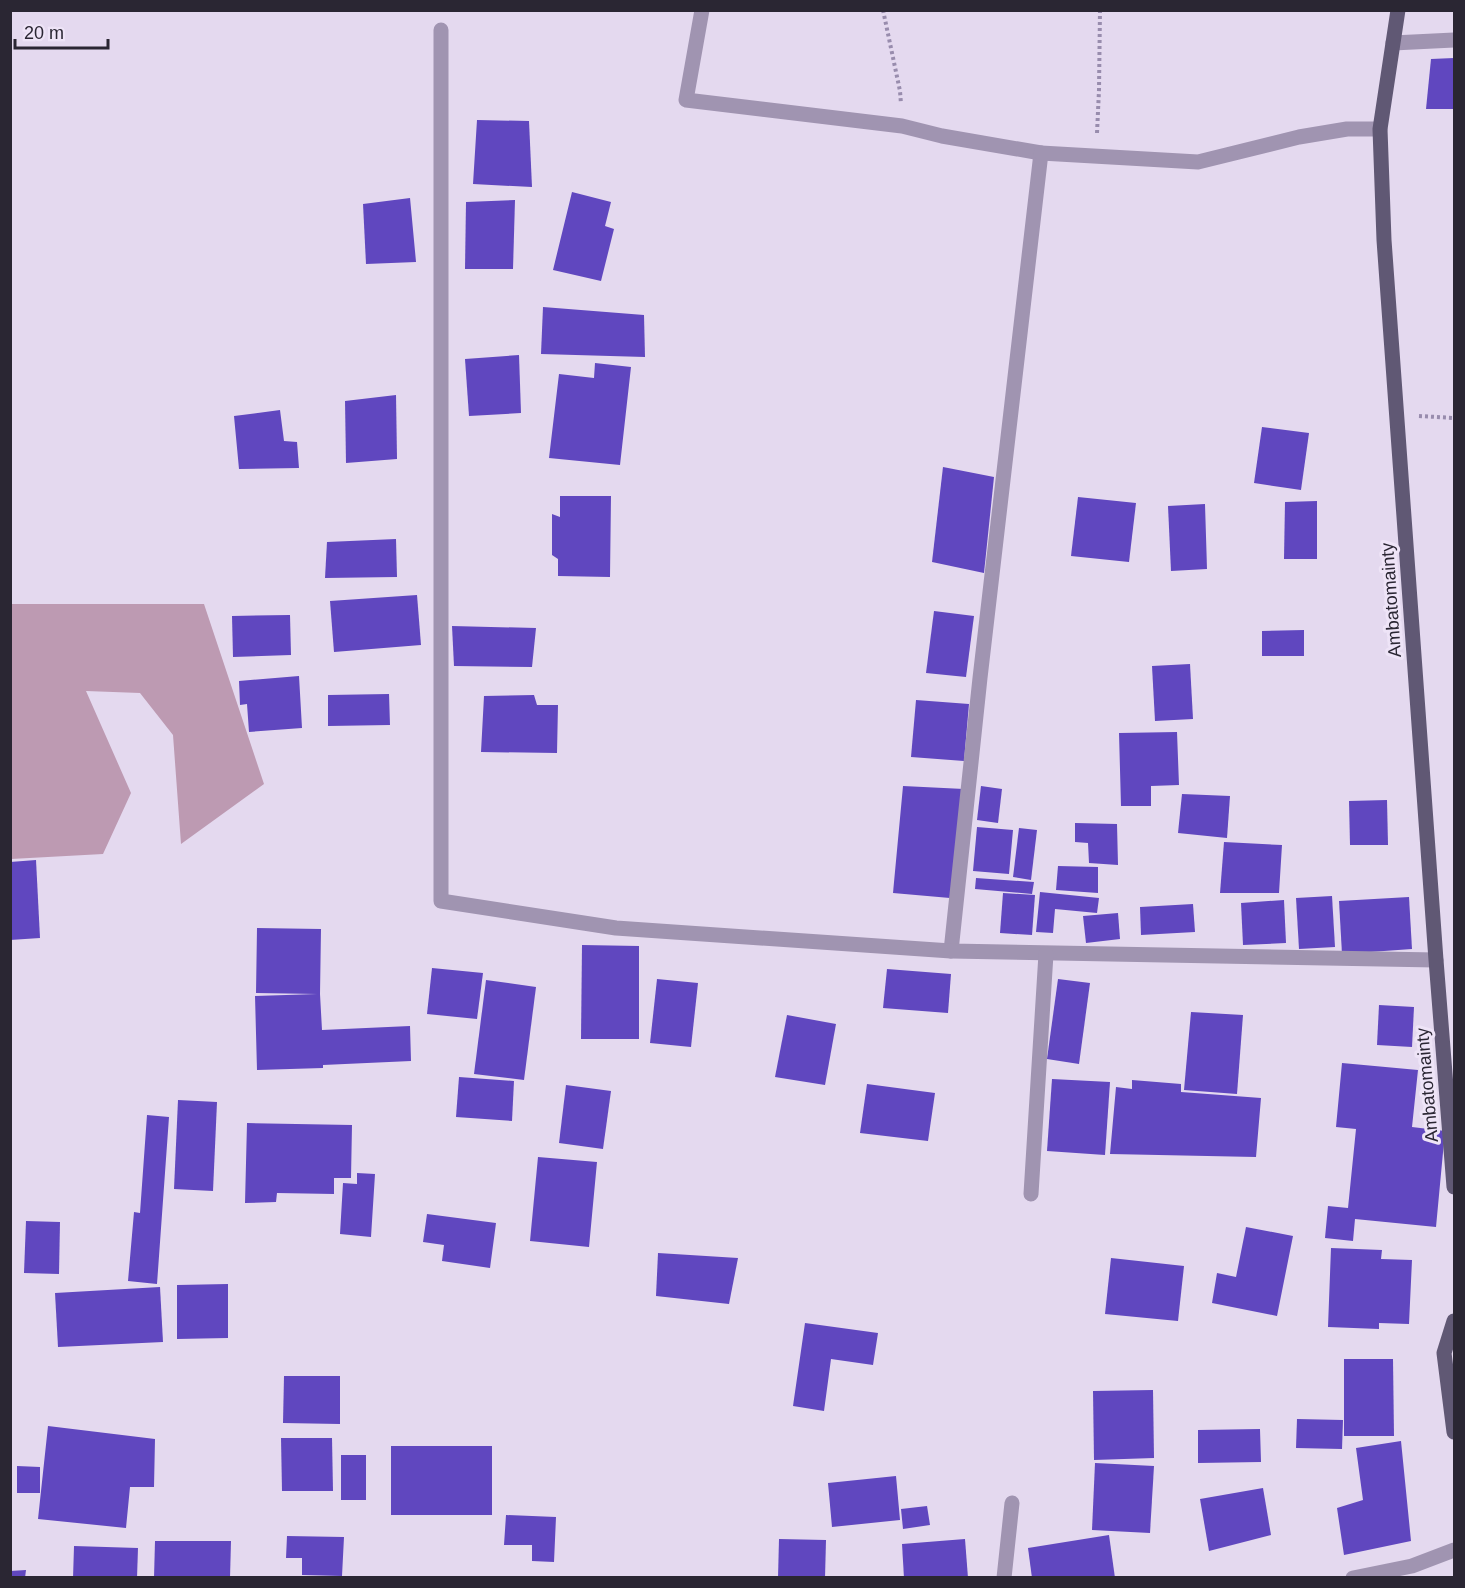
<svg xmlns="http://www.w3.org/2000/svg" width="1465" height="1588" font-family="Arial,sans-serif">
<rect width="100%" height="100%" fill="#e4d9ef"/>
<polygon fill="#bd9ab2" points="11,604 204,604 264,784 181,844 173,735 140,693 86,691 131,793 103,854 11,859"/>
<g fill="#6047bf">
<polygon points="1454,58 1454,109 1426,109 1431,59"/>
<polygon points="477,120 529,121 532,187 473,184"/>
<polygon points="572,192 611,202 605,226 614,229 601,281 553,270"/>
<polygon points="410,198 416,262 366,264 363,204"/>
<polygon points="515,200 513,269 465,269 466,202"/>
<polygon points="543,307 644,315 645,357 541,354"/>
<polygon points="519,355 521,413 469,416 465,359"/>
<polygon points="595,363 631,367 620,465 549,458 559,374 594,378"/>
<polygon points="396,395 397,459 346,463 345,401"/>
<polygon points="280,410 284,441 297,442 299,468 239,469 234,416"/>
<polygon points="1262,427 1309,433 1301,490 1254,483"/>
<polygon points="943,467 994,477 984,573 932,562"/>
<polygon points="560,496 611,496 610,577 558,576 558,559 552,555 552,514 560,517"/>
<polygon points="1078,497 1136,503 1129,562 1071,556"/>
<polygon points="1317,501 1317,559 1284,559 1285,502"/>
<polygon points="1205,504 1207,569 1171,571 1168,506"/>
<polygon points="396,539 397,577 325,578 327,542"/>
<polygon points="417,595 421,645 334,652 330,601"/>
<polygon points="934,611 974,616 966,677 926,673"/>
<polygon points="290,615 291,655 233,657 232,616"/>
<polygon points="452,626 536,628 532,667 454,666"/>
<polygon points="1304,630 1304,656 1262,656 1262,631"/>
<polygon points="1190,664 1193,719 1155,721 1152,666"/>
<polygon points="299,676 302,728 249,732 247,704 240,705 239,681"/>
<polygon points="389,694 390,725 328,726 328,695"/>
<polygon points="534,695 537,705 558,705 557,753 481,752 484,696"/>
<polygon points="916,700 969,704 964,761 911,757"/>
<polygon points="1177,732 1179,785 1151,786 1151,806 1121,806 1119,733"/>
<polygon points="903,786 964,789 950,898 893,893"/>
<polygon points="981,786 1002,789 998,823 977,820"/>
<polygon points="1182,794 1230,796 1227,838 1178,833"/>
<polygon points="1387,800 1388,845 1350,845 1349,801"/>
<polygon points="1075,823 1117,824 1118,865 1089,863 1088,843 1075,842"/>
<polygon points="977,827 1013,830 1009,874 973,871"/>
<polygon points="1019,828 1037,830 1031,880 1013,877"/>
<polygon points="1224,842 1282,845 1279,893 1220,893"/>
<polygon points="36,860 40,938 10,940 10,862"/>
<polygon points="1058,866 1098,867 1098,893 1056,890"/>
<polygon points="976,878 1034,882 1032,894 975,889"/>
<polygon points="1040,892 1099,898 1097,913 1055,909 1053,933 1036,932"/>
<polygon points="1003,893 1035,895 1032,935 1000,933"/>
<polygon points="1332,896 1335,947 1299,949 1296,898"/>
<polygon points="1409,897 1412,949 1342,954 1339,901"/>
<polygon points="1284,900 1286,943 1243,945 1241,903"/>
<polygon points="1193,904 1195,932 1141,935 1140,907"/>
<polygon points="1118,913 1120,939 1086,943 1083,916"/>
<polygon points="257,928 321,929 320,994 322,1030 410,1026 411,1061 323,1065 323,1068 257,1070 255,996 317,994 256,993"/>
<polygon points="582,945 639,946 639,1039 581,1039"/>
<polygon points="432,968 483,973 477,1019 427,1014"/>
<polygon points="887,969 951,974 948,1013 883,1008"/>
<polygon points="657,979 698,983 691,1047 650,1043"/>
<polygon points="1058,979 1090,983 1079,1064 1047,1059"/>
<polygon points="486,980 536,987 524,1080 474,1074"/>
<polygon points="1379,1005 1414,1007 1412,1047 1377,1045"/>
<polygon points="1191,1012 1243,1015 1237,1094 1184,1090"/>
<polygon points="787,1015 836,1024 825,1085 775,1077"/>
<polygon points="1342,1063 1418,1070 1412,1127 1445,1131 1436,1227 1355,1219 1353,1241 1325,1238 1328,1206 1348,1208 1356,1129 1336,1127"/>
<polygon points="459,1077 514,1081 512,1121 456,1117"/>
<polygon points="1052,1079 1110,1082 1105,1155 1047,1151"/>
<polygon points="1132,1080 1181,1084 1181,1092 1261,1098 1256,1157 1110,1154 1116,1087 1132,1089"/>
<polygon points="867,1084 935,1093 928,1141 860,1133"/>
<polygon points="566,1085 611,1091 603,1149 559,1143"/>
<polygon points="178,1100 217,1102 213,1191 174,1189"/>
<polygon points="147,1115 169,1117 157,1284 128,1281 134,1212 140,1213"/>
<polygon points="247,1123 352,1125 351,1178 334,1178 334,1194 277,1193 276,1202 245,1203"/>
<polygon points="538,1157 597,1162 589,1247 530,1241"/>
<polygon points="357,1173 375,1174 371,1237 340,1234 343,1183 357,1184"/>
<polygon points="427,1214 496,1223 490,1268 442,1261 444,1245 423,1242"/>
<polygon points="26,1221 60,1222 59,1274 24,1273"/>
<polygon points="1246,1227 1293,1236 1277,1316 1212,1303 1217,1273 1236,1277"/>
<polygon points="1331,1248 1382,1250 1381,1259 1412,1260 1409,1324 1379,1323 1379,1329 1328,1327"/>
<polygon points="658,1253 738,1258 729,1304 656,1296"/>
<polygon points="1111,1258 1184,1266 1178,1321 1105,1314"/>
<polygon points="228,1284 228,1338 177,1339 177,1285"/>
<polygon points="160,1287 163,1342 58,1347 55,1293"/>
<polygon points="805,1323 878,1333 873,1365 831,1359 824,1411 793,1406"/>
<polygon points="1344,1359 1393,1359 1394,1436 1344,1436"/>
<polygon points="284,1376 340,1376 340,1424 283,1423"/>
<polygon points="1153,1390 1154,1458 1094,1460 1093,1391"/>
<polygon points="1297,1419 1343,1420 1342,1449 1296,1448"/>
<polygon points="48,1426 155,1439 154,1487 130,1487 126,1528 38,1519"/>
<polygon points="1260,1429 1261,1462 1198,1463 1198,1430"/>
<polygon points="281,1438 332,1438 333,1491 282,1491"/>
<polygon points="1401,1441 1411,1541 1344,1555 1337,1508 1363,1500 1356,1448"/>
<rect x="391" y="1446" width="101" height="69"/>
<rect x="341" y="1455" width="25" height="45"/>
<polygon points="1095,1463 1154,1466 1150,1533 1092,1530"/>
<polygon points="17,1466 40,1467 40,1493 17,1493"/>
<polygon points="896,1476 900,1520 832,1527 828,1483"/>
<polygon points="1263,1488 1271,1535 1209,1551 1200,1499"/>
<polygon points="927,1506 930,1525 903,1529 901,1509"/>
<polygon points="506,1515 556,1517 554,1562 532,1561 532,1545 504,1545"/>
<polygon points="1109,1535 1115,1578 1032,1578 1028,1548"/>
<polygon points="287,1536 344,1537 342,1576 302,1575 302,1558 286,1558"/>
<polygon points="779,1539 826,1540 825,1578 778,1578"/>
<polygon points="965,1539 968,1578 904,1578 902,1544"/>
<polygon points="155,1541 231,1541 230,1578 154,1578"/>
<polygon points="74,1546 138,1548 137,1578 73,1578"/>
<polygon points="26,1570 25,1578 10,1578 10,1571"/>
</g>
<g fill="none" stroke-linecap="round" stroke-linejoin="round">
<g stroke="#988cad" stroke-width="4" stroke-dasharray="3 3" stroke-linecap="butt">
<polyline points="883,10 900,91 901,104"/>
<polyline points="1097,133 1099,90 1100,10"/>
<polyline points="1419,416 1454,418"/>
</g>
<g stroke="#a094b1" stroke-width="15">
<polyline points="702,10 686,100 902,126 942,136 1041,153 980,678 951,951"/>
<polyline points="441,30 441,901 616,928 951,951 1436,960"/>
<polyline points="1393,43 1454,40"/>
<polyline points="1041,153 1198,162 1299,137 1347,129 1380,129"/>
<polyline points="1031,1194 1046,954"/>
<polyline points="1004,1578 1012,1503"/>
<polyline points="1353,1578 1412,1566 1454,1550"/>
</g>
<g stroke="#605874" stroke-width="15">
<polyline points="1398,10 1380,129 1384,240 1436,960 1454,1187"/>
<polyline points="1454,1321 1444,1353 1454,1432"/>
</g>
</g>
<g text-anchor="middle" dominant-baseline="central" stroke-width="6" stroke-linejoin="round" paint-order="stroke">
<g font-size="18" fill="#2a2633" stroke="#eee4f7">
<text transform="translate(1391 600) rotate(-94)">Ambatomainty</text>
<text transform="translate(1427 1085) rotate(-95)">Ambatomainty</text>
</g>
</g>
<rect width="1465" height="1588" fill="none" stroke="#2a2633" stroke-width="24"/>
<path d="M15 39v9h93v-9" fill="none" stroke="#2a2633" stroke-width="3"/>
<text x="24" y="39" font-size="18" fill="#2a2633" stroke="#eee4f7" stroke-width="4.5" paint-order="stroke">20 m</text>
</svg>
